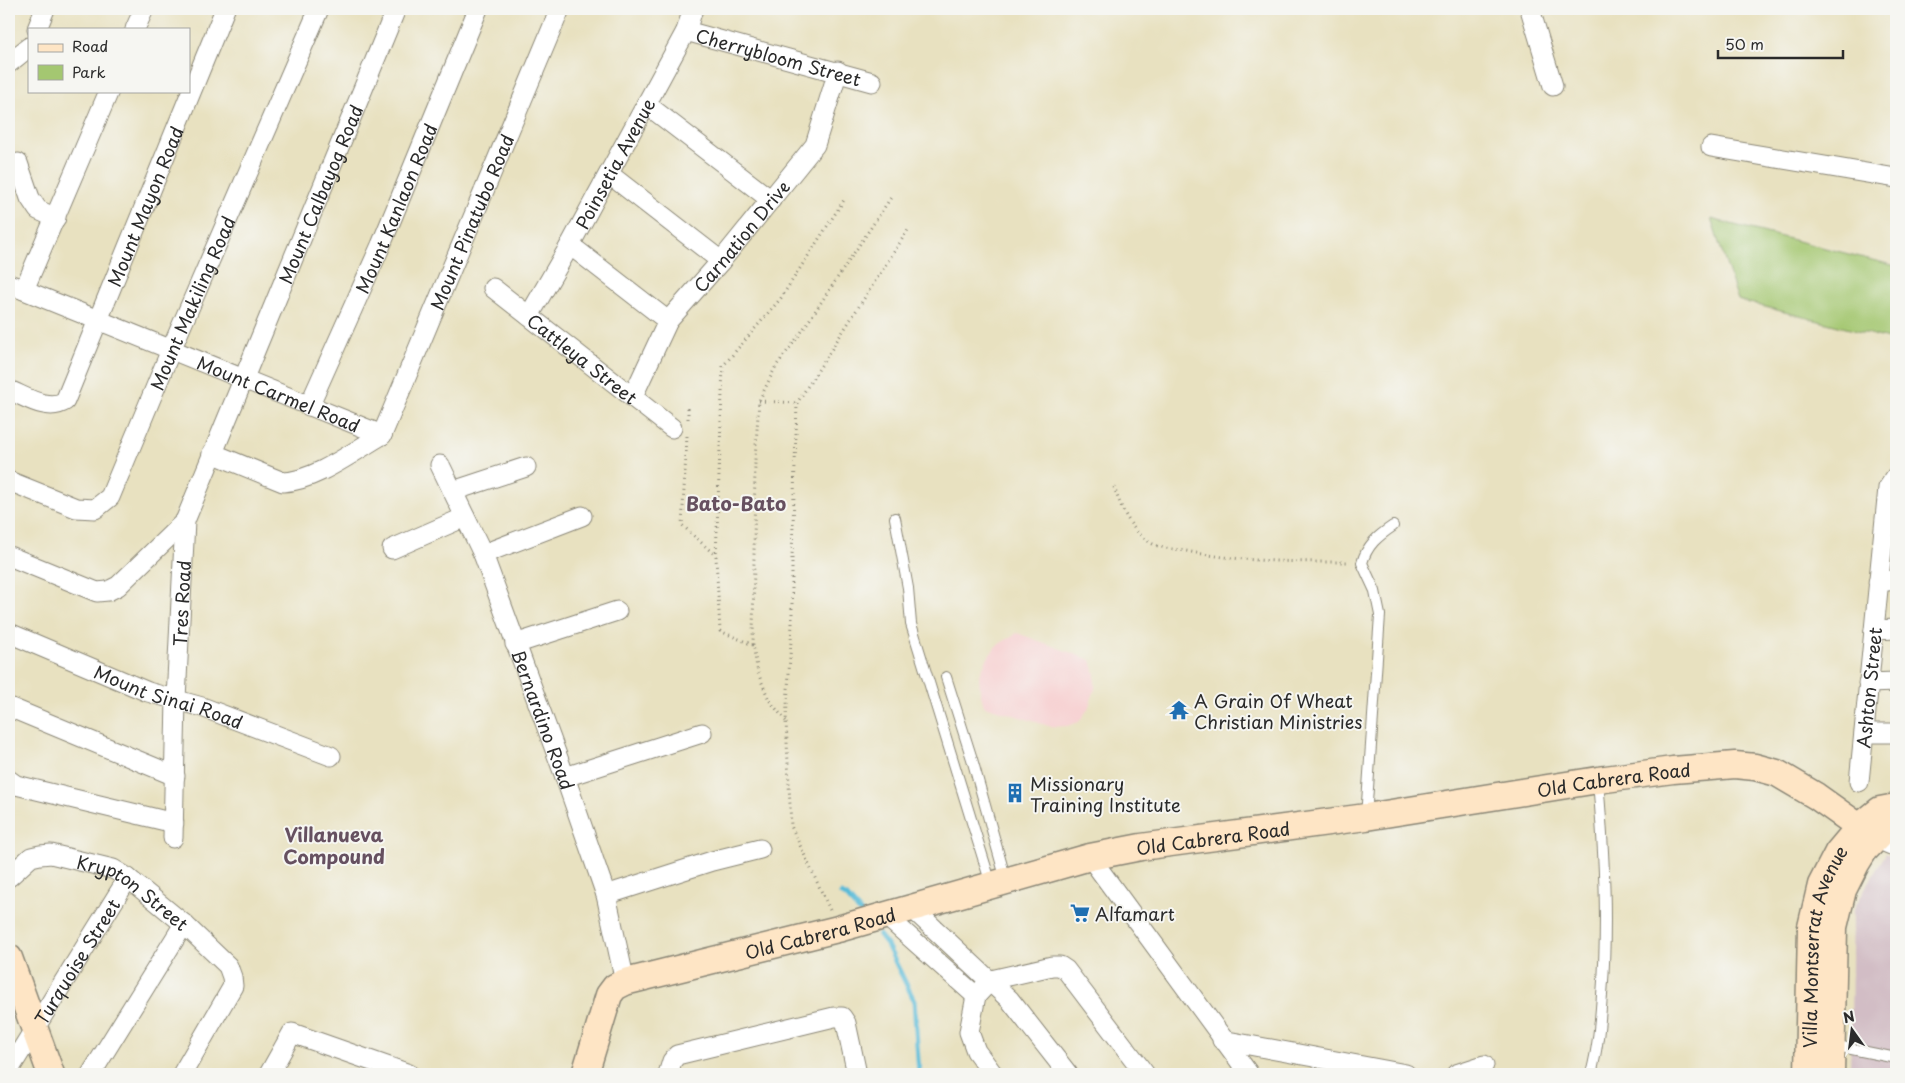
<svg xmlns="http://www.w3.org/2000/svg" width="1905" height="1083" font-family="'Playpen Sans',sans-serif">
<rect width="100%" height="100%" fill="#f6f6f2"/>
<filter id="ink" filterUnits="userSpaceOnUse"><feTurbulence type="fractalNoise" baseFrequency=".02" numOctaves="2"/><feDisplacementMap in="SourceGraphic" scale="10" xChannelSelector="R" yChannelSelector="G"/><feConvolveMatrix kernelMatrix="1 2 1 2 8 2 1 2 1" color-interpolation-filters="sRGB"/></filter>
<filter id="wash" filterUnits="userSpaceOnUse"><feTurbulence type="fractalNoise" baseFrequency=".0096" numOctaves="4" result="noise"/><feDisplacementMap in="SourceGraphic" scale="20" xChannelSelector="R" yChannelSelector="G"/><feGaussianBlur stdDeviation="1.12" result="paint"/><feColorMatrix in="noise" values="0 0 0 0 0 0 0 0 0 0 0 0 0 0 0 0 0 1.4 0 .05"/><feComposite in="paint" operator="in"/></filter>
<g filter="url(#wash)">
<rect width="100%" height="100%" fill="#e8e1c0"/>
<polygon fill="#f7cfd0" points="1017,633 1091,660 1095,674 1095,689 1088,709 1079,722 1067,726 1052,727 984,706 980,691 979,675 987,659 996,646"/>
<polygon fill="#d2bdc5" points="1886,853 1896,858 1896,1074 1850,1074 1853,910"/>
<polygon fill="#a4c771" stroke="#68794e" points="1711,219 1896,266 1896,341 1738,300"/>
<g fill="none" stroke-linecap="round" stroke-linejoin="round">
<g stroke="#5abcd8" stroke-width="5">
<polyline points="9,796 10,799 9,800"/>
<polyline points="841,894 846,896 862,914"/>
<polyline points="879,935 887,945 914,1000 919,1074"/>
</g>
</g>
</g>
<g filter="url(#ink)">
<g fill="none" stroke-linecap="round" stroke-linejoin="round">
<defs>
<g id="lane">
<polyline points="895,518 908,588 911,624 991,884"/>
<polyline points="946,677 972,759 1006,880"/>
<path d="M 1366,817 L 1380,615 L 1375,591 L 1362,563 C 1367,545 1378,536 1393,526"/>
<polyline points="1832,1045 1896,1058"/>
<path d="M 1591,1074 C 1598,1048 1600,1022 1602,995 C 1608,923 1604,852 1598,781"/>
</g>
<g id="street">
<polyline points="1530,9 1553,86"/>
<polyline points="37,29 45,9"/>
<polyline points="135,29 144,9"/>
<path id="s1" d="M 686,31 L 872,82"/>
<polyline points="9,63 29,47"/>
<polyline points="646,104 771,200"/>
<polyline points="1711,147 1896,178"/>
<polyline points="18,163 30,198 38,210 56,218"/>
<polyline points="609,174 721,261"/>
<polyline points="570,245 668,321"/>
<path id="s2" d="M 9,284 L 382,435"/>
<path id="s3" d="M 493,288 L 672,428"/>
<polyline points="24,290 109,91"/>
<path id="s4" d="M 529,316 L 570,245 L 686,31 L 693,9"/>
<path id="s5" d="M 9,390 C 26,397 48,412 65,401 L 225,9"/>
<path id="s6" d="M 633,396 L 668,321 L 721,261 L 815,145 L 838,71"/>
<path id="s7" d="M 309,406 L 381,245 L 478,9"/>
<path id="s8" d="M 382,435 L 560,9"/>
<path d="M 212,453 L 283,482 C 315,481 354,451 382,435"/>
<path id="s9" d="M 440,465 L 483,554 L 565,777 L 606,895 L 625,982"/>
<path id="s10" d="M 9,481 L 76,508 L 95,509 L 110,497 L 171,350 L 319,9"/>
<polyline points="453,491 526,467"/>
<polyline points="392,549 465,517"/>
<polyline points="483,554 582,516"/>
<polyline points="9,556 97,592 108,591 118,586 185,521"/>
<polyline points="1878,582 1896,580"/>
<polyline points="1874,630 1896,629"/>
<path id="s11" d="M 9,633 L 148,692 L 202,707 L 331,756"/>
<polyline points="515,644 617,611"/>
<polyline points="1868,683 1896,682"/>
<polyline points="9,707 175,776"/>
<polyline points="1864,733 1896,733"/>
<polyline points="565,777 702,733"/>
<polyline points="9,780 16,785 174,823"/>
<path id="s12" d="M 1859,782 L 1888,488 L 1896,476"/>
<path id="s13" d="M 173,838 L 176,699 L 185,521 L 396,9"/>
<polyline points="1875,838 1896,847"/>
<polyline points="1090,857 1249,1074"/>
<path id="s14" d="M 9,877 L 31,857 L 40,855 L 51,854 L 113,869 L 128,878 L 184,924 L 228,966 L 232,977 L 233,986 L 182,1074"/>
<polyline points="606,895 712,861 760,849"/>
<polyline points="912,908 1010,1000 1068,1074"/>
<polyline points="886,916 976,996"/>
<polyline points="1222,1040 1406,1074"/>
<path id="s15" d="M 9,1070 L 128,878"/>
<polyline points="91,1074 184,924"/>
<polyline points="269,1074 292,1033 409,1074"/>
<polyline points="668,1074 672,1061 677,1055 834,1017 842,1017 846,1023 857,1074"/>
<polyline points="993,1074 976,1051 969,1032 976,996 991,980 1052,966 1060,966 1066,970 1145,1074"/>
<polyline points="1456,1074 1484,1065"/>
</g>
<g id="secondary">
<polyline points="9,958 51,1074"/>
<path id="s16" d="M 585,1074 L 609,995 L 615,987 L 625,982 L 838,929 L 1090,857 L 1141,847 L 1366,817 L 1598,780 L 1673,770 L 1735,765 L 1755,767 L 1777,773 L 1816,796 L 1875,838"/>
<path id="s17" d="M 1808,1074 L 1811,927 L 1821,885 L 1838,852 L 1859,827 L 1880,810 L 1896,807"/>
<polyline points="1831,1074 1834,927 1843,890 1856,864 1864,851 1887,827"/>
</g>
</defs>
<use href="#lane" stroke="#8a8676" stroke-width="12"/>
<use href="#street" stroke="#8a8676" stroke-width="21"/>
<use href="#secondary" stroke="#8a8676" stroke-width="29"/>
<g stroke="#8a8676" stroke-width="3" stroke-dasharray="1 4" stroke-linecap="butt">
<polyline points="759,401 797,403"/>
<polyline points="688,419 688,405"/>
<polyline points="687,436 682,525 716,556"/>
<path d="M 1114,487 C 1122,510 1130,530 1151,543 C 1159,548 1172,549 1181,550 C 1238,562 1292,562 1349,562"/>
<polyline points="753,645 720,631 716,557 723,366 781,298 844,200"/>
<polyline points="786,721 769,700 758,673 753,645 755,458 759,401 776,366 798,337 892,196"/>
<polyline points="830,910 791,826 786,721 792,624 792,556 797,403 908,230"/>
</g>
<use href="#lane" stroke="#fff" stroke-width="10"/>
<use href="#street" stroke="#fff" stroke-width="19"/>
<use href="#secondary" stroke="#fee5c5" stroke-width="26"/>
</g>
</g>
<defs>
<symbol id="temple-bare" viewBox="-9 -9 18 18"><path d="M0-6L5-2H3V0L6.5 2.5H4V6H1.5V3h-3V6H-4V2.5H-6.5L-3 0V-2H-5Z" fill="#1f6fb2" stroke="#f6f6f2" stroke-width="2.5" paint-order="stroke"/></symbol>
<symbol id="building-bare" viewBox="-9 -9 18 18"><path d="M-4-6H4V6H1V3H-1V6H-4ZM-2.5-4.3h1.7v1.8h-1.7ZM.8-4.3h1.7v1.8H.8ZM-2.5-1h1.7V.8h-1.7ZM.8-1h1.7V.8H.8Z" fill="#1f6fb2" stroke="#f6f6f2" stroke-width="2.5" paint-order="stroke"/></symbol>
<symbol id="supermarket-bare" viewBox="-9 -9 18 18"><path d="M-6-5.5h2.5l.6 2H6L4.5 2H-2.5L-4.4-4H-6ZM-1.5 3.2a1.3 1.3 0 1 0 .1 0ZM3 3.2a1.3 1.3 0 1 0 .1 0Z" fill="#1f6fb2" stroke="#f6f6f2" stroke-width="2.5" paint-order="stroke"/></symbol>
</defs>
<g fill-rule="evenodd">
<use href="#temple-bare" x="1165" y="696" width="28" height="28"/>
<use href="#building-bare" x="1001" y="779" width="28" height="28"/>
<use href="#supermarket-bare" x="1066" y="899" width="28" height="28"/>
</g>
<g text-anchor="middle" dominant-baseline="central" stroke-width="4" stroke-linejoin="round" paint-order="stroke">
<g font-size="18" fill="#2b2b2b" stroke="#f6f6f2">
<text stroke="none"><textPath href="#s1" startOffset="96">Cherrybloom Street</textPath></text>
<text stroke="none"><textPath href="#s4" startOffset="175">Poinsetia Avenue</textPath></text>
<text stroke="none"><textPath href="#s13" startOffset="671">Mount Calbayog Road</textPath></text>
<text stroke="none"><textPath href="#s5" startOffset="270">Mount Mayon Road</textPath></text>
<text stroke="none"><textPath href="#s7" startOffset="216">Mount Kanlaon Road</textPath></text>
<text stroke="none"><textPath href="#s8" startOffset="231">Mount Pinatubo Road</textPath></text>
<text stroke="none"><textPath href="#s6" startOffset="195">Carnation Drive</textPath></text>
<text stroke="none"><textPath href="#s10" startOffset="321">Mount Makiling Road</textPath></text>
<text stroke="none"><textPath href="#s3" startOffset="114">Cattleya Street</textPath></text>
<text stroke="none"><textPath href="#s2" startOffset="291">Mount Carmel Road</textPath></text>
<text stroke="none"><textPath href="#s13" startOffset="235">Tres Road</textPath></text>
<text stroke="none"><textPath href="#s12" startOffset="95">Ashton Street</textPath></text>
<text stroke="none"><textPath href="#s11" startOffset="172">Mount Sinai Road</textPath></text>
<text stroke="none"><textPath href="#s9" startOffset="275">Bernardino Road</textPath></text>
<text stroke="none"><textPath href="#s16" startOffset="1115">Old Cabrera Road</textPath></text>
<text stroke="none"><textPath href="#s16" startOffset="710">Old Cabrera Road</textPath></text>
<text stroke="none"><textPath href="#s14" startOffset="142">Krypton Street</textPath></text>
<text stroke="none"><textPath href="#s16" startOffset="305">Old Cabrera Road</textPath></text>
<text stroke="none"><textPath href="#s17" startOffset="130">Villa Montserrat Avenue</textPath></text>
<text stroke="none"><textPath href="#s15" startOffset="128">Turquoise Street</textPath></text>
</g>
<g font-size="18" fill="#2b2b2b" stroke="#f6f6f2" text-anchor="start">
<text x="1194" y="700">A Grain Of Wheat<tspan x="1194" dy="21">Christian Ministries</tspan></text>
<text x="1030" y="783">Missionary<tspan x="1030" dy="21">Training Institute</tspan></text>
<text x="1095" y="913">Alfamart</text>
</g>
<g font-size="19" font-weight="bold" fill="#665060" stroke="#f6f6f2">
<text x="736" y="503">Bato-Bato</text>
<text x="334" y="834">Villanueva<tspan x="334" dy="22">Compound</tspan></text>
</g>
</g>
<rect width="1905" height="1083" fill="none" stroke="#f6f6f2" stroke-width="30"/>
<rect x="28" y="28" width="162" height="65" fill="#f6f6f2" stroke="#a5a5a2"/>
<rect x="38" y="44" width="25" height="8" fill="#fee5c5" stroke="#a5a5a2"/>
<text x="72" y="52" font-size="15" fill="#2b2b2b">Road</text>
<rect x="38" y="65" width="25" height="15" fill="#a4c771" stroke="#a5a5a2"/>
<text x="72" y="78" font-size="15" fill="#2b2b2b">Park</text>
<g transform="translate(1852 1030) rotate(346)" stroke="#f6f6f2" stroke-width="4" paint-order="stroke">
<path d="M0-4L9 19L0 12L-9 19Z" fill="#2b2b2b"/>
<text y="-8" font-size="14" font-weight="bold" text-anchor="middle" fill="#2b2b2b">N</text>
</g>
<path d="M1718 50v8h125v-8" fill="none" stroke="#2b2b2b" stroke-width="2.5"/>
<text x="1725" y="50" font-size="15" fill="#2b2b2b" stroke="#f6f6f2" stroke-width="4" paint-order="stroke">50 m</text>
</svg>
